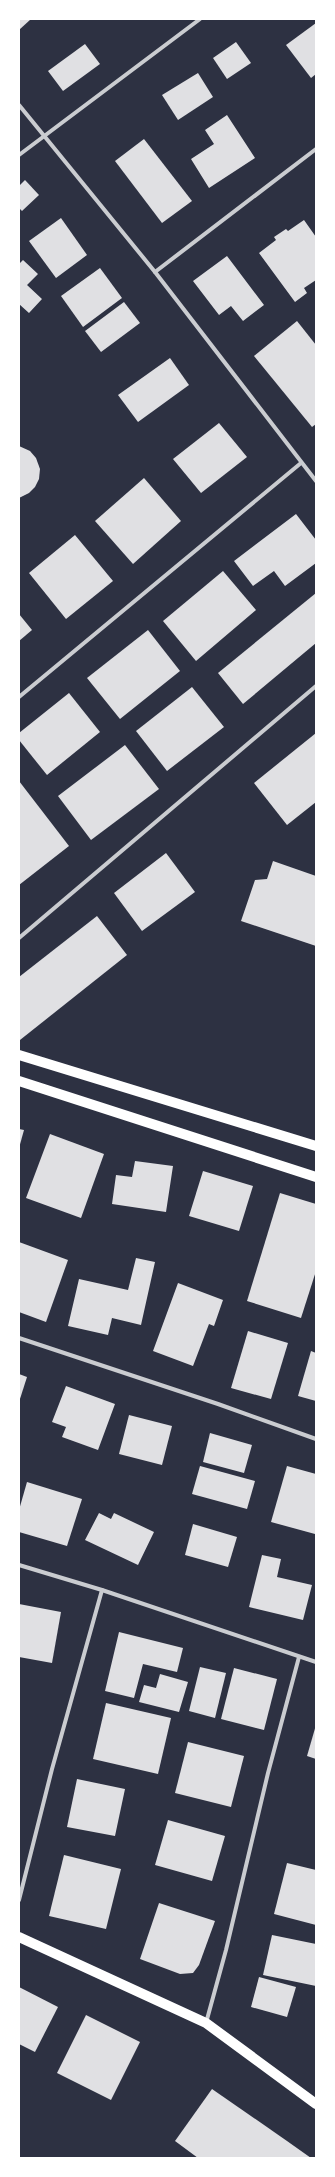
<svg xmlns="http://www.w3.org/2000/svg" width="335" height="2177" font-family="'Crimson Pro',serif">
<rect width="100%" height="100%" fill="#2d3142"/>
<g fill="#e0e0e3">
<polygon points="19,19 31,19 19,30"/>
<polygon points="316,23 316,74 311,78 286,45"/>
<polygon points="236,42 251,63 227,79 213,58"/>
<polygon points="85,44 100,64 63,91 48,71"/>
<polygon points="198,73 213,97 178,120 162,95"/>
<polygon points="227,115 255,158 209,188 191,159 214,144 205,130"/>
<polygon points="144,139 192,201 162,223 115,161"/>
<polygon points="25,180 39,195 22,211 19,208 19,186"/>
<polygon points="61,218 87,255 56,278 29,241"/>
<polygon points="304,220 316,237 316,280 304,288 307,293 295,302 259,253 276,240 274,237 286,229 288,231"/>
<polygon points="227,256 264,305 243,321 231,306 219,315 193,281"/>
<polygon points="23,260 38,274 27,285 42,299 29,313 19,304 19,264"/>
<polygon points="100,268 122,298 83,327 61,296"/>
<polygon points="124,302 140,323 101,352 85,331"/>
<polygon points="297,321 316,345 316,424 312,427 254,356"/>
<polygon points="170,358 189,385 138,422 118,395"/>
<polygon points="219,423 247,457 201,493 173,459"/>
<polygon points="19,446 30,451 36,458 40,469 39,479 35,487 29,493 19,498"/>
<polygon points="144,478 181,521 133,564 95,521"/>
<polygon points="296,514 316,540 316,563 285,586 274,571 253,586 234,561"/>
<polygon points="75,535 113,581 66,619 29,573"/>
<polygon points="223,571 256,610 196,661 163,621"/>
<polygon points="316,593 316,643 243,704 218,673"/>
<polygon points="19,614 32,630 19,641"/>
<polygon points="148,630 180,671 120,719 87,678"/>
<polygon points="192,687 224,727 167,771 136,731"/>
<polygon points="69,693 100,732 47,775 19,740 19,733"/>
<polygon points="316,733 316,802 287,825 254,783"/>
<polygon points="125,745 159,789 91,840 58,796"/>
<polygon points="19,781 69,846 19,885"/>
<polygon points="166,853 195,892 142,931 114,893"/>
<polygon points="273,861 316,876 316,946 241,921 255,880 267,879"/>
<polygon points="97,916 127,955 20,1040 19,977"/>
<polygon points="19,1129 24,1130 19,1148"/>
<polygon points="50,1134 104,1154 81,1218 26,1198"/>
<polygon points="135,1161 173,1166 166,1212 112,1204 116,1175 132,1177"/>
<polygon points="203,1171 253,1186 239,1231 189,1216"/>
<polygon points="280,1193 316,1204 316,1271 301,1318 247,1301"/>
<polygon points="19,1242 68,1260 46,1322 19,1312"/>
<polygon points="136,1258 155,1262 141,1325 112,1318 108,1335 68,1326 79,1279 128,1290"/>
<polygon points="178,1283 223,1300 214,1326 209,1324 193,1366 153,1351"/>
<polygon points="248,1331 288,1343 271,1399 231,1388"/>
<polygon points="311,1351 316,1353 316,1401 298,1396"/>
<polygon points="19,1374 27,1377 19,1402"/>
<polygon points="66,1386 115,1404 98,1450 62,1437 66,1427 52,1422"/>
<polygon points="129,1415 172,1426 162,1465 119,1454"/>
<polygon points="210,1433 252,1445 244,1473 203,1462"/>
<polygon points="200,1466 255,1481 247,1509 192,1494"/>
<polygon points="287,1466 316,1474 315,1534 271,1522"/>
<polygon points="27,1482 82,1499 67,1546 19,1532 19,1510"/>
<polygon points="99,1513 111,1519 114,1513 154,1532 138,1565 85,1540"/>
<polygon points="193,1524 237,1537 228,1567 185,1555"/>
<polygon points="262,1555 281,1559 277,1577 312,1585 303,1620 249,1607"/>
<polygon points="19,1604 61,1612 52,1663 19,1657"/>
<polygon points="119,1632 183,1648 177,1672 143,1664 134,1698 105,1691"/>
<polygon points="200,1667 226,1673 215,1718 189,1711"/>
<polygon points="234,1668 277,1679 264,1730 221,1719"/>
<polygon points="160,1674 188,1682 179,1712 139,1702 144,1685 156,1688"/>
<polygon points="106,1703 171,1718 158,1774 93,1759"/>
<polygon points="316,1725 316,1759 307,1756"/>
<polygon points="188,1742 244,1756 231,1807 175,1793"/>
<polygon points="77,1779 125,1789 115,1836 67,1827"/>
<polygon points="168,1820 225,1836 212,1881 155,1865"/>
<polygon points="64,1855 121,1869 106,1929 49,1916"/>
<polygon points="287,1863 316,1870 316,1925 274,1914"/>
<polygon points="159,1903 215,1921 199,1965 193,1973 180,1974 140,1959"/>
<polygon points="272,1935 316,1944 316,1986 263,1975"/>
<polygon points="259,1977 296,1987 287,2017 251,2007"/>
<polygon points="19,1987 58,2007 35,2052 19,2044"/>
<polygon points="86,2015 140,2042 111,2100 57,2073"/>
<polygon points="212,2089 287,2141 311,2158 198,2158 175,2141"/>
</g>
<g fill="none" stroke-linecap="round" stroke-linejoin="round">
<g stroke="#caccd0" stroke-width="4">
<polyline points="19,105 155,272 316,481"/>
<polyline points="19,155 200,19"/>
<polyline points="155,272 316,149"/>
<polyline points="19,697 301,463"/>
<polyline points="19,938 316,686"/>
<polyline points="19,1338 218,1404 316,1439"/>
<polyline points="19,1565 102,1590 316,1662"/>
<polyline points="19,1900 52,1769 102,1590"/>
<polyline points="206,2023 226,1950 268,1773 299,1657"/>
</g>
<g stroke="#fff" stroke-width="10">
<polyline points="19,1055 316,1146"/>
<polyline points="19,1081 316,1177"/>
<polyline points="19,1937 206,2023 316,2104"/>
</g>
</g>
<rect width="335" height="2177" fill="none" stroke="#ffffff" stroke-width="40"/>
</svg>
